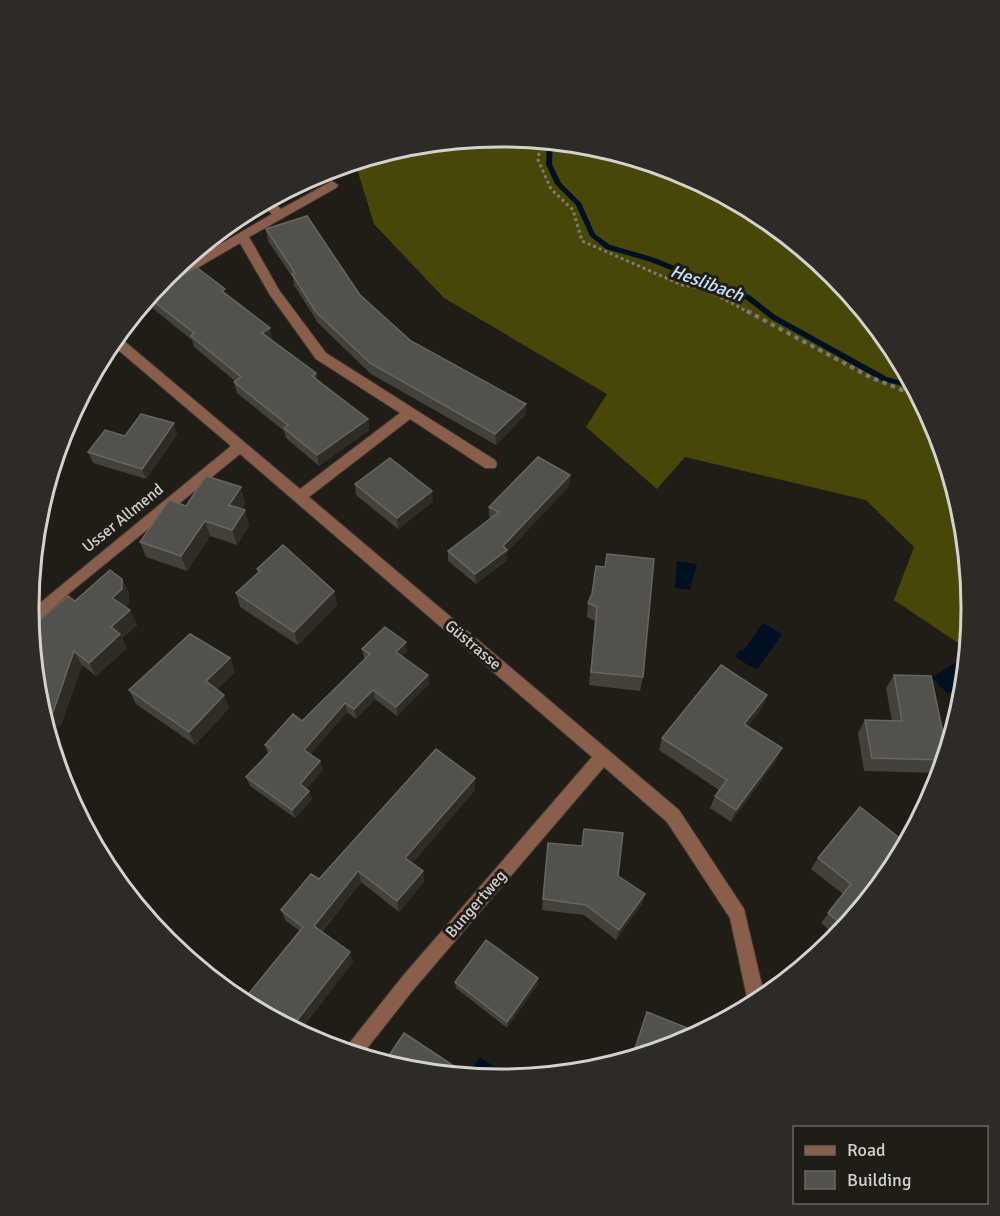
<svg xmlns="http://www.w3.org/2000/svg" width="1000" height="1216" font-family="Signika,sans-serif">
<rect width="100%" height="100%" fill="#201d17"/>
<polygon fill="#474808" points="500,137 592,146 681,173 762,216 834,275 892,346 936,428 963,516 971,608 967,649 894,600 914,547 866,500 685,457 657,489 586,427 607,394 444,298 374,224 355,162 408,145"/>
<g fill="#001023">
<polygon points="677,561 697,564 690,590 675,588"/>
<polygon points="763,623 782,634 757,670 735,657 740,650 743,651"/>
<polygon points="962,658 966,662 964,683 948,694 932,678"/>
<polygon points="480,1057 511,1078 467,1076"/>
</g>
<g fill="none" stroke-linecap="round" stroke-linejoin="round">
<polygon fill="#001023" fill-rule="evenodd" points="547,141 553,142 552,164 561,183 581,203 595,234 610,245 652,257 751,296 775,315 887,377 912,384 915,389 882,381 771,319 747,300 648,261 606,249 590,236 576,205 555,184 546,164"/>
<defs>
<polygon id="minor" points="332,181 338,185 336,188 249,237 279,290 326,353 495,460 497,464 495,468 485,468 410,419 309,497 679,810 744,909 765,998 749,1007 730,918 667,822 604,767 414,989 361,1056 343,1051 402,977 592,757 240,454 67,595 35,624 30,626 29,612 231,446 110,343 117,335 300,489 400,413 316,359 270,295 240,243 163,288 156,288 166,276 272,214 261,204 269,199 281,209"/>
</defs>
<use href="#minor" stroke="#3d3a34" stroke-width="2"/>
<polyline stroke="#7d7a75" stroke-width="3" stroke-dasharray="3 3" stroke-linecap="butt" points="541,141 538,160 551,189 573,210 582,241 682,285 703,288 750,313"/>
<polyline stroke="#7d7a75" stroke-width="4" stroke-dasharray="4.5 4.5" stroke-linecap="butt" points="747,311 870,377 919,397"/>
<use href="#minor" fill="#895e4b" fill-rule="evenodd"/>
</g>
<g fill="#44413b">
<polygon points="266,229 360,295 411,341 526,404 525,415 496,445 371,374 318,323 294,285 293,278 268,241"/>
<polygon points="150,294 227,295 272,339 272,340 316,373 317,380 368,419 369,430 319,466 286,438 284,431 237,393 234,382 235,381 194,347 192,340 151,307 148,297"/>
<polygon points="177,434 146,479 93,463 88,452 125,436"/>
<polygon points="570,475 569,486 507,552 507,560 476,584 448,561 448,551 491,518 489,517 489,507"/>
<polygon points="355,484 433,502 398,529 356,495"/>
<polygon points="245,503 241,509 245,510 249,526 237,545 210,536 187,571 146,557 140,542 186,506"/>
<polygon points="605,567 643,677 640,691 589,685 595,621 587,617 588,603"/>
<polygon points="257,569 334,591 337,605 298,645 240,607 236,593 258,573"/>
<polygon points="122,579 129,594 129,604 125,607 137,625 122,638 127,648 96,676 82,665 61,725 47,731 38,700 36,639 31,630 75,601"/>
<polygon points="362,649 407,651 402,656 428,675 429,684 397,716 375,699 356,719 347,712 310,754 323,770 306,789 312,799 295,818 250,786 246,777 268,754 265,745 302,721 365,659 364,658"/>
<polygon points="230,658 235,672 217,689 224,695 229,708 195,745 136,704 129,690"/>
<polygon points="894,675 947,752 940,773 864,771 858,733 865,720 892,721 886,688"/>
<polygon points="767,695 762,708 748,726 776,761 731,822 710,808 715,796 719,790 659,750 662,738"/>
<polygon points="475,778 475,790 412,863 423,871 424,882 399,912 361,882 322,932 353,962 299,1032 242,1002 300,931 286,921 281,910 319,879"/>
<polygon points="548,843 618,876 645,894 642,904 616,940 584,915 542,910"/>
<polygon points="818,858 892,870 833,942 828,946 826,944 834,934 821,923 843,894 811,869"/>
<polygon points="538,978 538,984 507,1028 456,988 455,982"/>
</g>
<g fill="#2f2c26">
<polygon points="270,328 272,339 265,344 262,333"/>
<polygon points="526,404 525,415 496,445 495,434"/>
<polygon points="368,419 369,430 319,466 317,455"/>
<polygon points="174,423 177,434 146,479 142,469"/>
<polygon points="570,475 569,486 507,552 507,560 476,584 475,574"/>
<polygon points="241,487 245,503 234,520 229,505"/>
<polygon points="432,491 433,502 398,529 397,518"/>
<polygon points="245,510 249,526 237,545 232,530"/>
<polygon points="205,521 210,536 187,571 181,556"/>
<polygon points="37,546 42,556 34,562 39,572 31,579 34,547"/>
<polygon points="122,579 129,594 129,604 119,613 112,598"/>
<polygon points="334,591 337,605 298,645 294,632"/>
<polygon points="130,610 137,625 122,638 127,648 96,676 89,663 111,627"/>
<polygon points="406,642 407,651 397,661 396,652"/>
<polygon points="74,651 82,665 61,725 47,731 42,716"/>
<polygon points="230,658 235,672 212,694 206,681"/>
<polygon points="428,675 429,684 397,716 396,707"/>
<polygon points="373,690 375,699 356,719 354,709"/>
<polygon points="224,695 229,708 195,745 189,732"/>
<polygon points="767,695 762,708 739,737 744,724"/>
<polygon points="345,703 347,712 307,759 304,750"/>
<polygon points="782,748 776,761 731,822 736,810"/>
<polygon points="320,761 323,770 302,793 300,784"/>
<polygon points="475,778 475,790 407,869 405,858"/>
<polygon points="309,791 312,799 295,818 292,810"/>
<polygon points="358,871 361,882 318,936 314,926"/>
<polygon points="423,871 424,882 399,912 397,901"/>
<polygon points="645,894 642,904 616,940 619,930"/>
<polygon points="350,952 353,962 299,1032 291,1028"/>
<polygon points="538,978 538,984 507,1028 507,1022"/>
</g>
<g fill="#53514b" stroke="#68655f" stroke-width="1.5">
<polygon points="307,216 360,295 411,341 526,404 495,434 370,363 316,312 292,274 295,273 266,229"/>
<polygon points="196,267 225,289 222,291 270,328 262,333 316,373 312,376 368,419 317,455 284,428 288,425 234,382 241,377 191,336 194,333 148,297 150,294"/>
<polygon points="141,414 174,423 142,469 88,452 105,430 125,436"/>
<polygon points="538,457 570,475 503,546 507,550 475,574 448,551 499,512 489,507"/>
<polygon points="390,458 432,491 397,518 355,484"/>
<polygon points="206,476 241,487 229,505 245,510 232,530 205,521 181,556 140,542 169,500 186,506"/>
<polygon points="283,545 334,591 294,632 236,593 260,571 257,569"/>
<polygon points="607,554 654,559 643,677 591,672 597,607 588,603 592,594 596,566 605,567"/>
<polygon points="110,570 122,579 122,589 112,598 130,610 111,627 120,634 89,663 74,651 53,712 42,716 38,700 32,642 40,636 31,628 68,596 75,601"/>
<polygon points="385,627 406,642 396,652 428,675 396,707 373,690 354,709 345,703 304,750 320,761 300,784 309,791 292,810 246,777 272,750 265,745 293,714 302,721 370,654 362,649"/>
<polygon points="190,634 230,658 206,681 224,695 189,732 129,690"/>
<polygon points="721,665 767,695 744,724 782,748 736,810 715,796 727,780 662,738"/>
<polygon points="894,675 931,676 947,752 944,760 872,758 865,720 902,721"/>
<polygon points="436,749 475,778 405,858 423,871 397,901 358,871 314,926 350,952 291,1028 273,1019 263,1011 262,1013 242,1002 303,927 281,910 311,874 319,879"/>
<polygon points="860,807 906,843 892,870 837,937 833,934 841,924 828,913 851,884 818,858"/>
<polygon points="584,829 623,833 618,876 645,894 619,930 586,905 543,899 548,843 582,846"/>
<polygon points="486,940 538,978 507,1022 455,982"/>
<polygon points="647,1012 700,1033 680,1044 632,1058"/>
<polygon points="404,1033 469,1076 468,1076 408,1070 377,1061 382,1054 388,1057"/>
</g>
<g text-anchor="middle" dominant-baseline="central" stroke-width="6" stroke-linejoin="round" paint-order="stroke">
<g font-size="16" fill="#d4d2ce" stroke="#201d17">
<text transform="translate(123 518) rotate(-39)">Usser Allmend</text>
<text transform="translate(473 645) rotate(40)">Güstrasse</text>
<text transform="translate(476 904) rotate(-49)">Bungertweg</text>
</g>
<g font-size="18" font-style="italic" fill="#c9e3fc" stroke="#201d17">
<text transform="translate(707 283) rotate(20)">Heslibach</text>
</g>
</g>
<path d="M0 0H1000V1216H0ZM39 608a461 461 0 1 1 922 0a461 461 0 1 1-922 0Z" fill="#2e2b26" fill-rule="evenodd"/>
<path fill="none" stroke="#d4d2ce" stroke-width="3" d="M39 608a461 461 0 1 1 922 0a461 461 0 1 1-922 0Z"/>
<rect x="793" y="1126" width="195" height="78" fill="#201d17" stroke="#686560" stroke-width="1.5"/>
<rect x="805" y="1146" width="30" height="9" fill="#895e4b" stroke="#686560" stroke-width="1.5"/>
<text x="847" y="1156" font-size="18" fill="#d4d2ce">Road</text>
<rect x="805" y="1171" width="30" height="18" fill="#53514b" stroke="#686560" stroke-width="1.5"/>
<text x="847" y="1186" font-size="18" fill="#d4d2ce">Building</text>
</svg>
